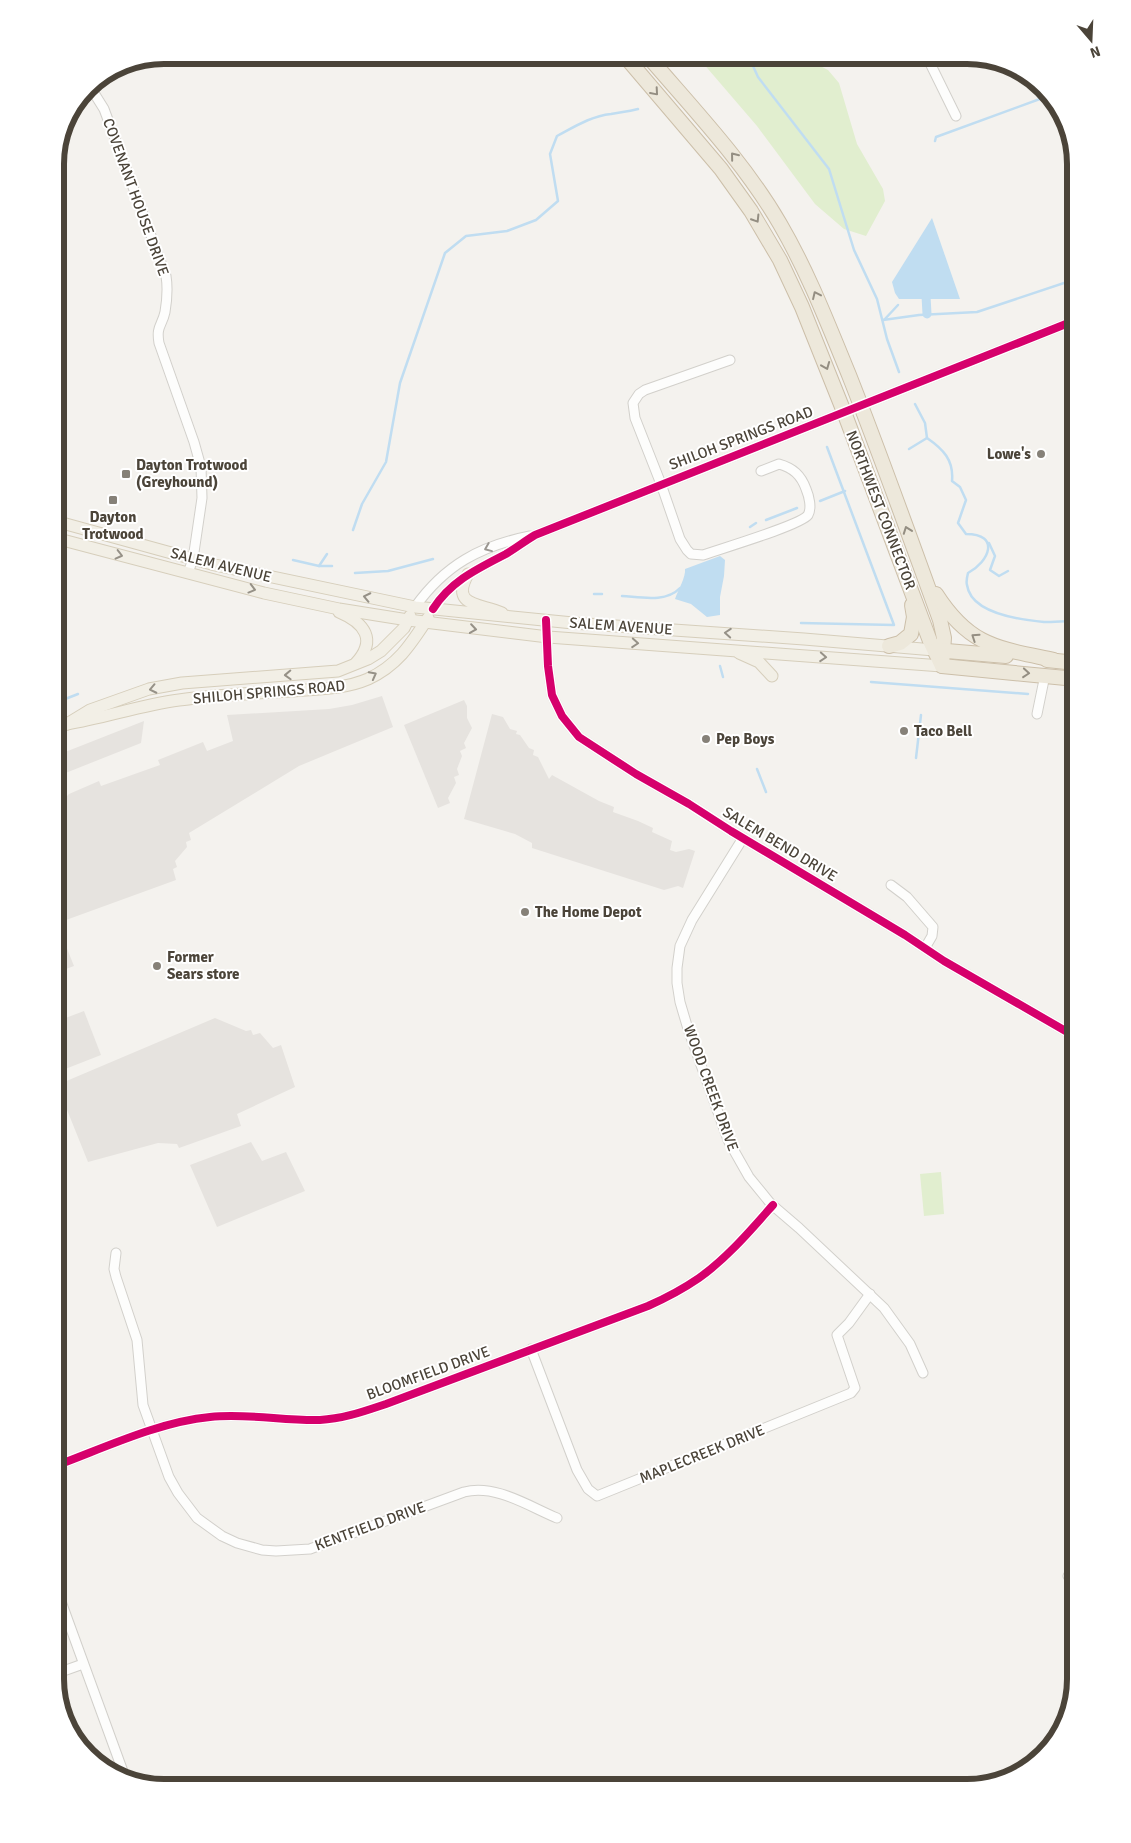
<svg xmlns="http://www.w3.org/2000/svg" width="1131" height="1843" font-family="Signika,sans-serif">
<rect width="100%" height="100%" fill="#f4f2ee"/>
<g fill="#e1eecf">
<polygon points="696,55 799,55 828,70 839,83 857,144 883,189 885,201 866,236 844,229 815,204 757,126"/>
<polygon points="941,1172 944,1214 924,1216 920,1174"/>
</g>
<g fill="#e6e3df">
<polygon points="382,696 393,727 299,766 189,833 191,840 186,842 187,847 175,861 177,867 173,869 176,880 55,924 55,808 69,794 99,781 101,786 160,765 158,760 203,742 207,751 233,741 227,715 329,709 352,705"/>
<polygon points="464,700 467,706 467,718 472,728 464,743 466,748 460,751 462,756 457,769 459,775 454,777 456,783 448,798 450,803 438,808 404,725"/>
<polygon points="492,714 503,717 510,729 517,731 516,734 520,735 529,748 534,750 533,755 538,757 549,779 552,775 599,801 614,807 613,812 638,821 653,828 652,832 672,841 670,850 676,852 689,849 695,851 683,888 678,886 664,890 532,848 532,843 515,834 464,819"/>
<polygon points="144,721 141,743 58,776 55,771 55,756"/>
<polygon points="66,946 74,966 55,973 55,951"/>
<polygon points="84,1011 101,1055 55,1073 55,1022"/>
<polygon points="215,1018 246,1031 251,1030 253,1035 260,1033 273,1048 281,1045 295,1087 237,1114 241,1126 179,1148 177,1144 158,1143 88,1162 57,1085"/>
<polygon points="251,1142 262,1161 286,1152 305,1191 217,1227 190,1165"/>
</g>
<g fill="#c0ddf1">
<polygon points="932,218 960,299 899,299 895,293 892,282"/>
<path d="M 720,556 L 725,560 L 724,576 L 720,597 L 720,615 L 707,617 L 691,604 L 675,599 C 678,590 686,577 685,569 Z"/>
</g>
<g fill="none" stroke-linecap="round" stroke-linejoin="round">
<g stroke="#c0ddf1" stroke-width="2.5">
<polyline points="748,55 758,77 829,169 854,250 877,299 887,339 899,372"/>
<polyline points="690,62 700,55"/>
<polyline points="935,141 936,137 1048,96"/>
<polyline points="883,320 919,315 977,312 1076,279"/>
<polyline points="884,320 898,305"/>
<path d="M 915,404 L 925,423 L 927,438 C 943,449 954,460 952,481 L 960,487 L 966,500 L 958,523 L 966,534 C 1001,534 989,562 968,573 C 967,577 966,582 967,585 C 971,614 1022,620 1044,622 C 1055,622 1065,621 1076,621"/>
<polyline points="909,449 927,438"/>
<polyline points="820,501 845,491"/>
<polyline points="766,520 797,508"/>
<polyline points="750,527 756,523"/>
<path d="M 353,530 L 362,504 L 386,462 L 400,383 L 445,253 L 466,236 L 507,231 L 536,220 L 558,201 L 550,154 L 557,136 C 574,127 591,116 611,114 C 621,112 627,112 638,109"/>
<polyline points="989,543 995,556 990,570 999,576 1008,571"/>
<polyline points="293,560 319,566 332,566"/>
<polyline points="319,566 327,554"/>
<polyline points="355,573 388,571 433,559"/>
<polyline points="594,594 602,594"/>
<path d="M 622,596 C 640,597 666,603 680,588"/>
<polyline points="801,623 894,625 827,447"/>
<polyline points="720,666 723,677"/>
<polyline points="871,682 1028,694"/>
<polyline points="55,703 78,694"/>
<polyline points="916,758 921,715"/>
<polyline points="757,769 766,792"/>
</g>
<polyline stroke="#c0ddf1" stroke-width="9" points="926,296 927,314"/>
<defs>
<g id="minor">
<polyline points="926,55 956,116"/>
<path d="M 87,87 L 94,93 L 104,109 L 166,276 C 168,288 167,300 165,312 C 162,326 156,326 159,343 L 194,442 L 201,467 L 202,498 L 193,559 L 188,573"/>
<polyline points="65,121 71,118"/>
<path d="M 730,360 L 645,390 L 639,394 L 633,403 L 635,418 L 661,484 L 680,539 L 687,550 L 691,554 L 703,555 C 720,549 801,525 808,515 C 812,508 809,496 806,489 C 801,475 793,468 779,464 L 761,471"/>
<path d="M 415,607 C 445,565 480,546 530,536"/>
<path d="M 433,609 C 451,581 477,569 506,554 C 516,548 525,541 535,535 L 1076,320"/>
<polyline points="546,620 548,666 552,695 562,716 579,737 636,774 689,804 731,831 905,935 944,961 1076,1037"/>
<polyline points="1037,714 1045,675"/>
<polyline points="743,838 692,920 680,946 677,968 677,983 680,1002 688,1029 728,1140 749,1177 771,1204 799,1228 884,1308 910,1344 923,1373"/>
<polyline points="891,885 907,897 933,927 932,936 925,948"/>
<path d="M 116,1253 L 114,1269 L 116,1277 L 137,1340 L 143,1405 L 169,1477 L 178,1493 L 197,1518 L 222,1536 L 237,1543 L 262,1550 L 276,1551 L 310,1549 L 464,1492 C 496,1484 528,1506 557,1518"/>
<polyline points="531,1349 577,1470 588,1489 597,1496 851,1393 855,1388 837,1335 849,1323 870,1294"/>
<path d="M 55,1466 C 104,1448 158,1422 210,1417 C 247,1413 284,1421 320,1420 C 343,1419 365,1411 386,1404 L 648,1306 C 666,1298 683,1289 699,1278 C 727,1258 750,1231 773,1205"/>
<polyline points="1068,1576 1076,1573"/>
<polyline points="55,1585 125,1777"/>
<polyline points="55,1674 83,1664"/>
</g>
<g id="major">
<polyline points="55,521 215,565 415,607 573,623 804,639 934,650"/>
<polyline points="55,538 264,593 339,609 408,620 548,637 942,666"/>
<path d="M 468,574 C 450,607 480,603 502,613"/>
<path d="M 339,612 C 365,623 377,640 356,663"/>
<polyline points="739,653 759,662 772,676"/>
<path d="M 67,724 C 104,718 141,705 179,700 C 216,695 255,693 293,691 C 318,689 345,689 368,679 C 398,665 411,644 428,618"/>
<polyline points="55,728 67,724 90,710 149,689 182,683 338,671 368,659 381,651 404,628 410,616"/>
</g>
<g id="highway">
<polyline points="624,55 721,169 751,211 780,260 802,307 844,412 930,641 942,666"/>
<path d="M 647,55 C 694,110 744,162 780,224 C 808,272 828,324 849,375 C 881,456 910,538 940,620 L 944,638 L 942,665"/>
<path d="M 936,594 C 970,647 998,648 1054,660"/>
<polyline points="889,646 900,643 911,634 914,617 912,605"/>
<polyline points="935,650 1006,656"/>
<polyline points="1047,660 1076,663"/>
<polyline points="942,666 1076,679"/>
</g>
</defs>
<use href="#minor" stroke="#d2d0cb" stroke-width="11"/>
<use href="#major" stroke="#d6cebb" stroke-width="13"/>
<use href="#highway" stroke="#ccbfa9" stroke-width="16"/>
<use href="#minor" stroke="#fdfdfc" stroke-width="9"/>
<use href="#major" stroke="#f2efe6" stroke-width="11"/>
<use href="#highway" stroke="#ede8db" stroke-width="14"/>
<defs>
<g id="cycleway">
<path d="M 433,609 C 451,581 477,569 506,554 C 516,548 525,541 535,535 L 1076,320"/>
<polyline points="546,620 548,666 552,695 562,716 579,737 636,774 689,804 731,831 905,935 944,961 1076,1037"/>
<path d="M 55,1466 C 104,1448 158,1422 210,1417 C 247,1413 284,1421 320,1420 C 343,1419 365,1411 386,1404 L 648,1306 C 666,1298 683,1289 699,1278 C 727,1258 750,1231 773,1205"/>
</g>
</defs>
<use href="#cycleway" stroke="#fff" stroke-width="11"/>
<use href="#cycleway" stroke="#d6006c" stroke-width="8"/>
</g>
<defs><path id="oneway-chevron" d="M-2-3.5L2.5 0L-2 3.5" fill="none" stroke-width="1.6" stroke-linecap="round" stroke-linejoin="round" transform="scale(1.25)"/></defs>
<g stroke="#948e82">
<use href="#oneway-chevron" transform="translate(655 92) rotate(49)"/>
<use href="#oneway-chevron" transform="translate(734 156) rotate(-129)"/>
<use href="#oneway-chevron" transform="translate(756 219) rotate(58)"/>
<use href="#oneway-chevron" transform="translate(816 295) rotate(-115)"/>
<use href="#oneway-chevron" transform="translate(826 366) rotate(68)"/>
<use href="#oneway-chevron" transform="translate(907 530) rotate(-110)"/>
<use href="#oneway-chevron" transform="translate(975 637) rotate(-146)"/>
<use href="#oneway-chevron" transform="translate(1026 673) rotate(5)"/>
</g>
<use stroke="#9b9791" href="#oneway-chevron" transform="translate(488 548) rotate(158)"/>
<g stroke="#969187">
<use href="#oneway-chevron" transform="translate(119 555) rotate(14)"/>
<use href="#oneway-chevron" transform="translate(252 589) rotate(15)"/>
<use href="#oneway-chevron" transform="translate(367 597) rotate(-168)"/>
<use href="#oneway-chevron" transform="translate(473 629) rotate(8)"/>
<use href="#oneway-chevron" transform="translate(728 633) rotate(-176)"/>
<use href="#oneway-chevron" transform="translate(635 643) rotate(4)"/>
<use href="#oneway-chevron" transform="translate(823 657) rotate(4)"/>
<use href="#oneway-chevron" transform="translate(288 675) rotate(178)"/>
<use href="#oneway-chevron" transform="translate(373 675) rotate(-28)"/>
<use href="#oneway-chevron" transform="translate(153 689) rotate(168)"/>
</g>
<g fill="#868178" stroke="#fff" stroke-width="2">
<circle cx="1041" cy="454" r="5"/>
<rect x="121" y="469" width="10" height="10" rx="2.5"/>
<rect x="108" y="495" width="10" height="10" rx="2.5"/>
<circle cx="904" cy="731" r="5"/>
<circle cx="706" cy="739" r="5"/>
<circle cx="525" cy="912" r="5"/>
<circle cx="157" cy="966" r="5"/>
</g>
<g text-anchor="middle" dominant-baseline="central" stroke-width="4" stroke-linejoin="round" paint-order="stroke">
<g font-size="15" fill="#4b4439" stroke="#fff">
<text transform="translate(136 197) rotate(70)">COVENANT HOUSE DRIVE</text>
<text transform="translate(741 438) rotate(-21)">SHILOH SPRINGS ROAD</text>
<text transform="translate(881 510) rotate(69)">NORTHWEST CONNECTOR</text>
<text transform="translate(221 565) rotate(14)">SALEM AVENUE</text>
<text transform="translate(621 626) rotate(4)">SALEM AVENUE</text>
<text transform="translate(269 692) rotate(-5)">SHILOH SPRINGS ROAD</text>
<text transform="translate(780 844) rotate(31)">SALEM BEND DRIVE</text>
<text transform="translate(711 1088) rotate(70)">WOOD CREEK DRIVE</text>
<text transform="translate(428 1373) rotate(-20)">BLOOMFIELD DRIVE</text>
<text transform="translate(702 1454) rotate(-22)">MAPLECREEK DRIVE</text>
<text transform="translate(370 1526) rotate(-20)">KENTFIELD DRIVE</text>
</g>
<g font-size="15" font-weight="bold" fill="#4b4439" stroke="#fff" text-anchor="start">
<text x="1031" y="454" text-anchor="end">Lowe's</text>
<text x="136" y="465">Dayton Trotwood<tspan x="136" dy="17">(Greyhound)</tspan></text>
<text x="113" y="517" text-anchor="middle">Dayton<tspan x="113" dy="17">Trotwood</tspan></text>
<text x="914" y="731">Taco Bell</text>
<text x="716" y="739">Pep Boys</text>
<text x="535" y="912">The Home Depot</text>
<text x="167" y="957">Former<tspan x="167" dy="17">Sears store</tspan></text>
</g>
</g>
<path d="M0 0H1131V1843H0ZM164 64H967A100 100 0 0 1 1067 164V1679A100 100 0 0 1 967 1779H164A100 100 0 0 1 64 1679V164A100 100 0 0 1 164 64Z" fill="#fff" fill-rule="evenodd"/>
<path fill="none" stroke="#4b4439" stroke-width="6" d="M164 64H967A100 100 0 0 1 1067 164V1679A100 100 0 0 1 967 1779H164A100 100 0 0 1 64 1679V164A100 100 0 0 1 164 64Z"/>
<g transform="translate(1091 40) rotate(161)" stroke="#ffffff" stroke-width="4" paint-order="stroke">
<path d="M0-4L9 19L0 12L-9 19Z" fill="#4b4439"/>
<text y="-8" font-size="14" font-weight="bold" text-anchor="middle" fill="#4b4439">N</text>
</g>
</svg>
